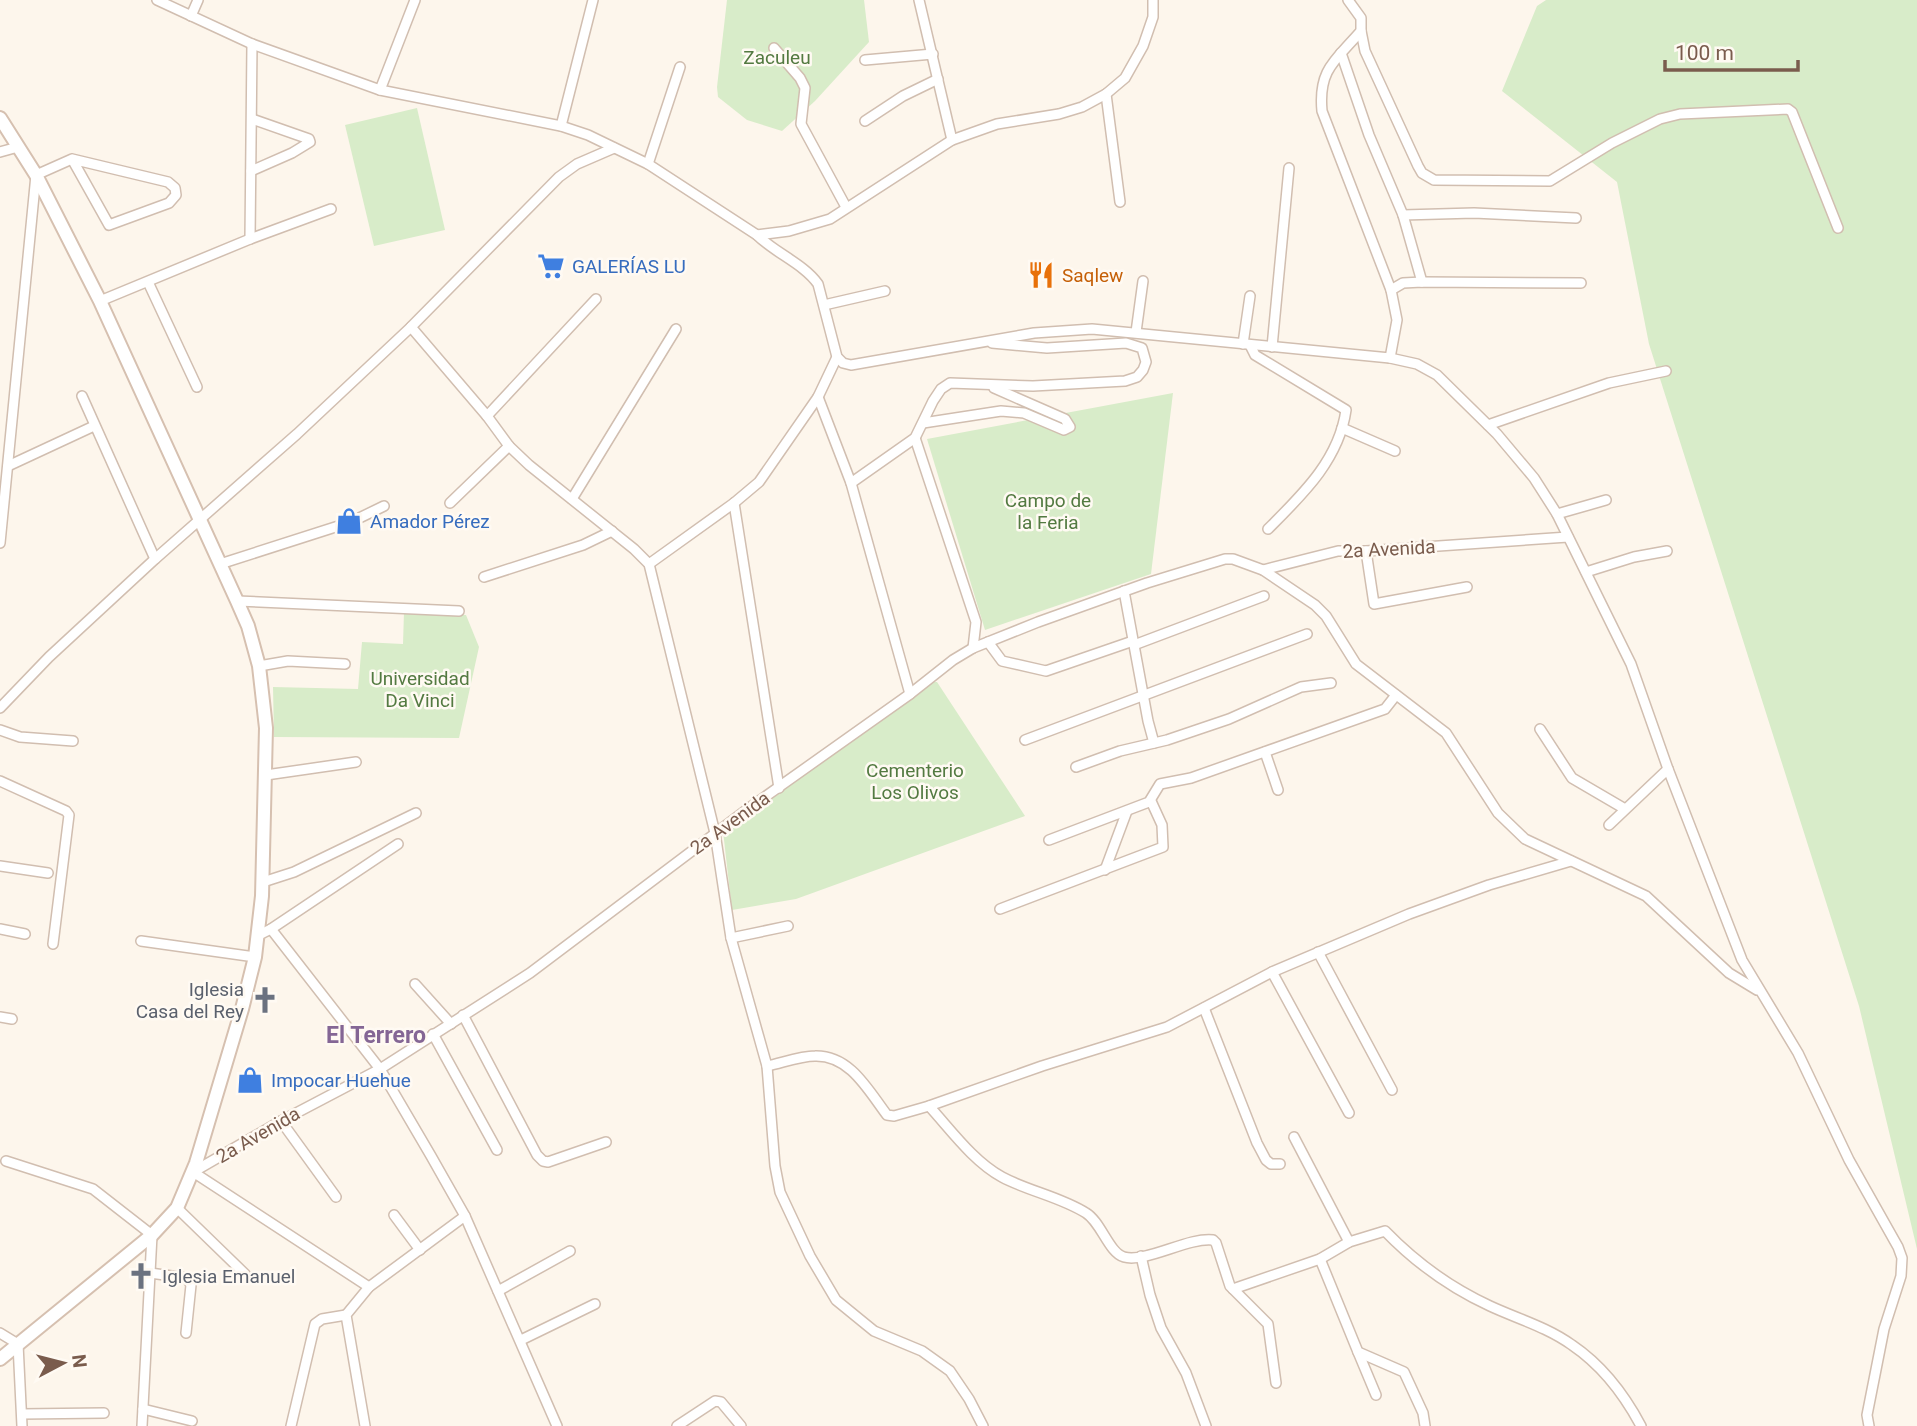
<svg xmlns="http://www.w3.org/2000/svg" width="1917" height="1426" font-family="Roboto,sans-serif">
<rect width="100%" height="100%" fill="#fdf6ec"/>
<g fill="#d8ecc9">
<polygon points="727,0 864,0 869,42 815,101 782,131 747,120 718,97 717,87"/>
<polygon points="1546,0 1917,0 1917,1249 1859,1006 1649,344 1617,182 1502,91 1537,6"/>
<polygon points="417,108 445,230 374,246 345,125"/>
<polygon points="1173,393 1151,574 985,630 927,439"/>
<polygon points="404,612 466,615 479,647 459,738 274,737 273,687 358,689 362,642 403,644"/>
<polygon points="934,682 937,682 1025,816 796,899 732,910 723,831"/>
</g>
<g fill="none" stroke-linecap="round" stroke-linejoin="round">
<defs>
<g id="street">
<path d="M 157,0 L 252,44 L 380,90 L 561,126 L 588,135 L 648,164 L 757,235 C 775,253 804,264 818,284 L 837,357 L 843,363 L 851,365 L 1034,333 L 1092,329 L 1390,358 L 1417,364 L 1437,375 L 1497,434 L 1534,478 L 1557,514 L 1631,664 L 1668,769 L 1742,960 L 1798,1053 L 1849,1160 L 1898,1247 L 1902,1258 L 1901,1276 L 1884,1329 L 1867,1415 L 1869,1426"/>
<polyline points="919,0 952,140"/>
<path d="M 1348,0 L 1361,18 L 1361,31 C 1336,60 1318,69 1322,111 L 1391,290 L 1397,320 L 1390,358"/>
<polyline points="191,16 198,0"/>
<polyline points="1361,31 1365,51 1418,166 1422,173 1434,180 1550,181 1612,143 1660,119 1680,114 1788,109 1792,112 1838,228"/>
<polyline points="774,48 800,78 805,88 801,124 846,207"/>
<polyline points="1341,53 1369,135 1403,215 1422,282"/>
<polyline points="865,60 933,54"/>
<polyline points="380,90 415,0"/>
<polyline points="1106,94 1120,202"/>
<polyline points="865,121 903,96 938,79"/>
<polyline points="561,126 593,0"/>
<polyline points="0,152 18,147"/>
<polyline points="648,164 680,67"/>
<polyline points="251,171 292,153 310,142 309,139 252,119"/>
<polyline points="1403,215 1474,213 1576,218"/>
<polyline points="757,235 789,231 830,219 952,140 997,124 1059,114 1082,107 1106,94 1125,78 1143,46 1153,17 1153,0"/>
<polyline points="250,239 252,44"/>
<polyline points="148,282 197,387"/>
<polyline points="1391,290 1403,283 1422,282 1581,283"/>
<polyline points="100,301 250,239 331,209"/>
<polyline points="824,305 885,291"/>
<polyline points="411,327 487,416 509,446 529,465 634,549 649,564 715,833 731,938 767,1066 775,1166 780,1192 810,1256 836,1300 874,1331 922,1351 950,1371 969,1399 983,1426"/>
<polyline points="1136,332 1143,281"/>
<polyline points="1243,344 1250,296"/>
<path d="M 1250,345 L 1255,355 L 1346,410 C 1339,460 1302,495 1268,529"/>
<polyline points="1272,347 1289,168"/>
<polyline points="82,396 155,559"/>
<polyline points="818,397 851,483 910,694"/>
<polyline points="487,416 596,299"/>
<polyline points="923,423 1001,411 1024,413 1064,430 1070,427 1065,419 994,388"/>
<polyline points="1488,425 1609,383 1666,371"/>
<polyline points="1342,428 1395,451"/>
<polyline points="915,438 976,622 973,648"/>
<polyline points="8,466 94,426"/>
<polyline points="851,483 915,438 933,401 941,389 950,383 1033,386 1125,381 1137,377 1143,370 1146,362 1142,348 1126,343 1047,348 992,343"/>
<polyline points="572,499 676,329"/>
<polyline points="450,503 509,446"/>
<polyline points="734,503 779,788"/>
<polyline points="1557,514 1606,500"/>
<polyline points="0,543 36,175 72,159 168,182 175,188 176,195 169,203 109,225 72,159"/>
<polyline points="1366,551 1374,604 1467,587"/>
<polyline points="220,564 351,522 384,506"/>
<polyline points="649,564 734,503 759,482 818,397 837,357"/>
<polyline points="1263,570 1338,551 1366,551 1568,537"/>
<polyline points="1586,572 1634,557 1667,551"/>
<polyline points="484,577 583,545 612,531"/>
<polyline points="1124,591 1148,721 1154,743"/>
<polyline points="237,601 459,611"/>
<polyline points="988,642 1002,661 1046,671 1133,641"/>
<polyline points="1134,645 1264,596"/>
<polyline points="259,666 288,661 345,664"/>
<polyline points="0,708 49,657 155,559 297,434 411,327 559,177 577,164 614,148"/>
<polyline points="1540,729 1572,778 1625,809"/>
<polyline points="0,730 20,737 73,741"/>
<polyline points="1025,740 1307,634"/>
<polyline points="1265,752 1278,790"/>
<polyline points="1076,767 1120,751 1167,740 1229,719 1301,687 1331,683"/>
<polyline points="266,775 356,762"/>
<polyline points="0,781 66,811 69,815 53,944"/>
<polyline points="1609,825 1668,769"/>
<polyline points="1049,840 1149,802 1160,784 1191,778 1385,709 1396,695"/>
<polyline points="0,866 48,873"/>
<polyline points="1105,870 1127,811"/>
<polyline points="263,882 294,872 416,813"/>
<polyline points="1000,909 1163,847 1162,825 1151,801"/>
<polyline points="0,929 25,934"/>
<polyline points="271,929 398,844"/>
<polyline points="259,935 271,929 380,1069 431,1156 465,1216 557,1426"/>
<polyline points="731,938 788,926"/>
<polyline points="141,941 255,957"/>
<polyline points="1318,952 1392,1090"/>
<polyline points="1272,972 1349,1113"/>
<polyline points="415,984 451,1024"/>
<polyline points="1204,1008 1257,1143 1266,1160 1271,1164 1280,1164"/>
<polyline points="463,1015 537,1155 543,1161 548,1162 606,1142"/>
<polyline points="0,1017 12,1019"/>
<polyline points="433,1034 497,1150"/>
<path d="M 767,1066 C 782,1063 800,1056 815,1056 C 850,1055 868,1090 887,1115 L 894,1116 L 929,1106 L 1042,1066 L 1167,1027 L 1272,972 L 1409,914 L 1489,885 L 1571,861"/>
<path d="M 929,1106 C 951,1130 973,1161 1002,1177 C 1028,1191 1061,1197 1086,1213 C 1101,1222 1109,1253 1124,1257 C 1146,1263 1188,1237 1213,1240 L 1216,1243 L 1230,1286 L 1268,1324 L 1276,1383"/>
<polyline points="281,1121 336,1197"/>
<polyline points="1294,1137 1349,1242"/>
<polyline points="6,1161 93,1189 152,1235 142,1426"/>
<polyline points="177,1208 245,1274"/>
<polyline points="394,1215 420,1250"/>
<polyline points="1141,1256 1150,1295 1161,1328 1186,1373 1206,1426"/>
<polyline points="1320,1259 1358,1352 1404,1372 1423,1413 1425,1426"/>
<polyline points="150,1273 187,1278 191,1285 186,1333"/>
<polyline points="369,1287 193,1172 281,1121 380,1069 530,973 745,811 910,694 953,660 973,648 1038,622 1147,583 1225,559 1233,559 1263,570 1315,605 1326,616 1356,664 1446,733 1498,813 1525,839 1646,896 1729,973 1757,990"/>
<path d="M 1233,1289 L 1320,1259 L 1349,1242 L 1385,1231 C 1415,1262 1451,1288 1490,1306 C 1518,1319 1547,1327 1572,1345 C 1603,1366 1624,1394 1641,1426"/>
<polyline points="498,1291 570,1251"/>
<polyline points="0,1333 18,1344 22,1426"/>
<polyline points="521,1340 595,1304"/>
<polyline points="1358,1352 1376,1395"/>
<polyline points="143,1409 192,1421"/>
<polyline points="22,1414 104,1413"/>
<polyline points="291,1426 315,1324 322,1319 346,1315"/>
<polyline points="365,1426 346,1315 369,1287 465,1216"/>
<polyline points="677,1426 715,1401 721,1402 741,1426"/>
</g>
<polyline id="secondary" points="0,118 36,175 100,301 237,601 248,626 259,666 266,728 262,896 255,957 242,1009 196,1163 177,1208 152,1235 0,1359"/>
</defs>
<use href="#street" stroke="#d1beb0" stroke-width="12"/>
<use href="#secondary" stroke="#d6c0b0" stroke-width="16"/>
<use href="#street" stroke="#fff" stroke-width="9"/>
<use href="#secondary" stroke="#fff" stroke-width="12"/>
</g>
<defs>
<symbol id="supermarket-bare" viewBox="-9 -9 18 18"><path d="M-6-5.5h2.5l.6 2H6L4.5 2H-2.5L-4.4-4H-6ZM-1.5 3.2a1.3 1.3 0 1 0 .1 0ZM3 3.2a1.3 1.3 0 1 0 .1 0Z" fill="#3f7fe0" stroke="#fffaf3" stroke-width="2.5" paint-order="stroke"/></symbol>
<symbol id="restaurant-bare" viewBox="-9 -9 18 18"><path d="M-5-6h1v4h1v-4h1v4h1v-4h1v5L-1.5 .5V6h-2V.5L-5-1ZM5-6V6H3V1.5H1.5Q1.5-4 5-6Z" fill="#e8710a" stroke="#fffaf3" stroke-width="2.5" paint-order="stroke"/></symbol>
<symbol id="shop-bare" viewBox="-9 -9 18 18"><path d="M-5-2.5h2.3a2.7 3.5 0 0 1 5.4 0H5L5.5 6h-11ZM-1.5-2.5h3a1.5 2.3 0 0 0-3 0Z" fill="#3f7fe0" stroke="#fffaf3" stroke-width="2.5" paint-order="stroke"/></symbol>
<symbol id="church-bare" viewBox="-9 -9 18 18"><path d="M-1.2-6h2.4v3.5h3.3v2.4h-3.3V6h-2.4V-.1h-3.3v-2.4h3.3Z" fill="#6b7280" stroke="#fffaf3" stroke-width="2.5" paint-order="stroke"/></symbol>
</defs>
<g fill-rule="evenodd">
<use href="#supermarket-bare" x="532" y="247" width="38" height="38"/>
<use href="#restaurant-bare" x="1022" y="256" width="38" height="38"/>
<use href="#shop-bare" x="330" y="502" width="38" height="38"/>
<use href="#church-bare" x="246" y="981" width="38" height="38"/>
<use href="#shop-bare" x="231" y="1061" width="38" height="38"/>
<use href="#church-bare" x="122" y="1257" width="38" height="38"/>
</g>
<g text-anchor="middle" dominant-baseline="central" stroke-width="5" stroke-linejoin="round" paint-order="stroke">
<g font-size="19" fill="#537a41" stroke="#fffaf3">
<text x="777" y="57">Zaculeu</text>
<text x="1048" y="500">Campo de<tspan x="1048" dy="22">la Feria</tspan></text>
<text x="420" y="678">Universidad<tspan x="420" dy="22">Da Vinci</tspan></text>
<text x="915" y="770">Cementerio<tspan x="915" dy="22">Los Olivos</tspan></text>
</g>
<g font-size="19" fill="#366cbe" stroke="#fffaf3" text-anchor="start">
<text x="572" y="266">GALERÍAS LU</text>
<text x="370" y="521">Amador Pérez</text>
<text x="271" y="1080">Impocar Huehue</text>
</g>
<g font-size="19" fill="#c56008" stroke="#fffaf3" text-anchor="start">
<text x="1062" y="275">Saqlew</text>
</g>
<g font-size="19" fill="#7a5c4d" stroke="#fffaf3">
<text transform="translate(1389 549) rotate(-3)">2a Avenida</text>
<text transform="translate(730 823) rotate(-36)">2a Avenida</text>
<text transform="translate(258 1135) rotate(-30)">2a Avenida</text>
</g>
<g font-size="19" fill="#5b616d" stroke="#fffaf3" text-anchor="end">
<text x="244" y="989">Iglesia<tspan x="244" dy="22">Casa del Rey</tspan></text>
<text x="162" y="1276" text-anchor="start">Iglesia Emanuel</text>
</g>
<g font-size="23" font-weight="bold" fill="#846695" stroke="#fffaf3">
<text x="376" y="1035">El Terrero</text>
</g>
</g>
<g transform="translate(63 1363) rotate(83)" stroke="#fffaf3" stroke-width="5" paint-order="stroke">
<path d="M0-5L12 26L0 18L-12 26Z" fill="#7a5c4d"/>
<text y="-10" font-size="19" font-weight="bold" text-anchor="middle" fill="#7a5c4d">N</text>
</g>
<path d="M1665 60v10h133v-10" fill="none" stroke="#7a5c4d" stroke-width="3.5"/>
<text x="1675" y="60" font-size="21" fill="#7a5c4d" stroke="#fffaf3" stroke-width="5" paint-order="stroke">100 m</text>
</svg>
